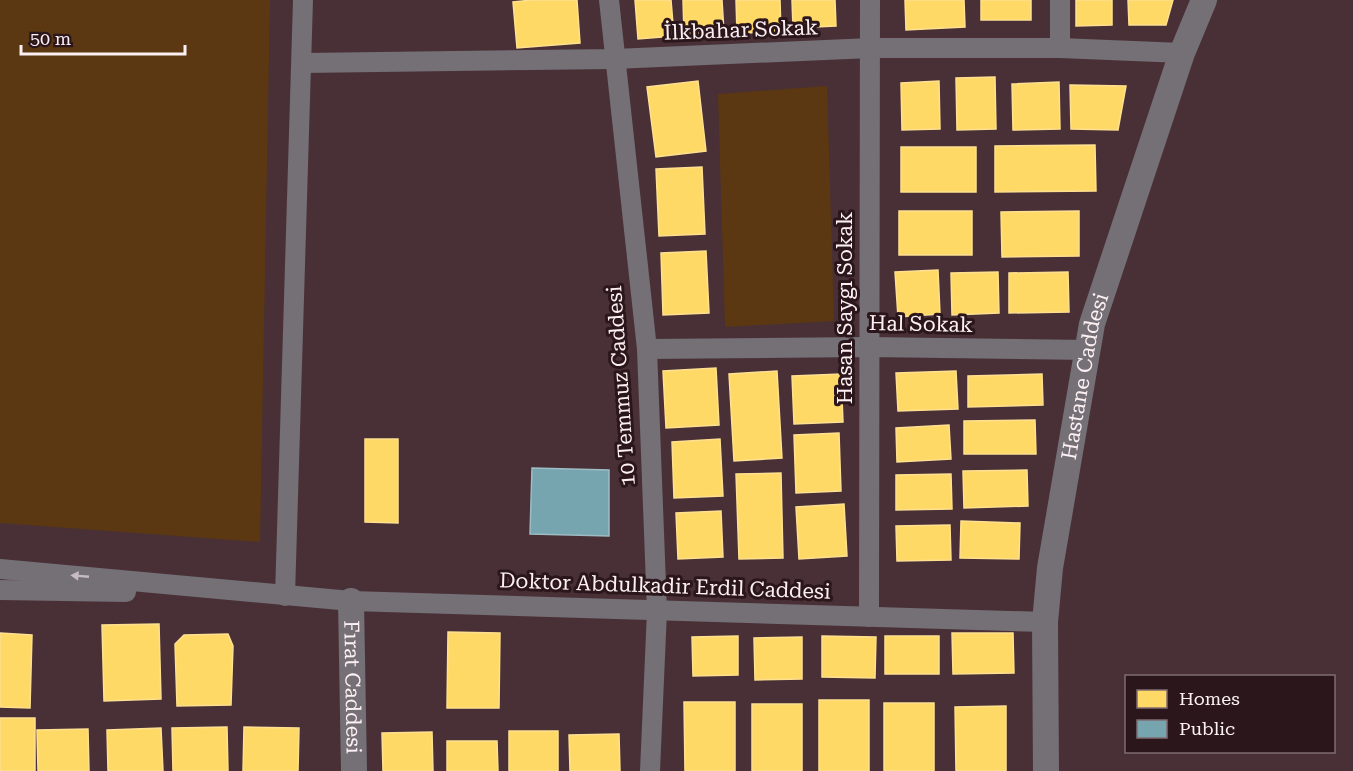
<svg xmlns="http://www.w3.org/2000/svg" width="1353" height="771" font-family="'Roboto Serif',serif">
<rect width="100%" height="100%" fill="#483036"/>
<g fill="#5b3812">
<polygon points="0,0 270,0 260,542 0,523"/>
<polygon points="827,86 834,321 725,327 718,94"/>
</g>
<g fill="#ffd966" stroke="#fee090" stroke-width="1.5">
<polygon points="532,0 577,0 580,43 517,48 513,2"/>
<polygon points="635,0 671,0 674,36 638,39"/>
<polygon points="683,0 722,0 724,32 684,34"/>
<polygon points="736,0 780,0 781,32 737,33"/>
<polygon points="792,0 835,0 836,26 793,28"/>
<polygon points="905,0 964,0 965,27 906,30"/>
<rect x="981" y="0" width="50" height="20"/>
<polygon points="1076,0 1112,0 1112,25 1076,26"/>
<polygon points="1128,0 1173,0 1166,25 1129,25"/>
<polygon points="995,77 996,129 957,130 956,78"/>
<polygon points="698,81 706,151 656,157 647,87"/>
<polygon points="939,81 940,129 902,130 901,83"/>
<polygon points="1059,82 1060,129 1013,130 1012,84"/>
<polygon points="1070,85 1126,86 1118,130 1071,129"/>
<polygon points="1095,145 1096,191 995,192 995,146"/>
<rect x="901" y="147" width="75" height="45"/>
<polygon points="702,167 705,234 659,236 656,169"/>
<rect x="899" y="211" width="73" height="44"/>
<polygon points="1079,211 1079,256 1002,257 1001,212"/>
<polygon points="706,251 709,313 663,315 661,253"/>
<polygon points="938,270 940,314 898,317 895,272"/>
<polygon points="998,272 999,313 952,315 951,273"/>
<polygon points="1068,272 1069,312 1009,313 1009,273"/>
<polygon points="716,368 719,425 666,428 663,371"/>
<polygon points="777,371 782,458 734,461 729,374"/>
<polygon points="956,371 958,409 898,411 896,373"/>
<polygon points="841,374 843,422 794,424 792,376"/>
<polygon points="1042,374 1043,405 968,407 968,376"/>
<polygon points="1035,420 1036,454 964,454 964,421"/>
<polygon points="949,425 951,459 897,462 896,428"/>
<polygon points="839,433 841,491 796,493 794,435"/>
<polygon points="365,439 398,439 398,523 365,522"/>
<polygon points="720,439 723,496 674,498 672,442"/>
<polygon points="1027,470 1028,506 964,508 963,471"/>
<polygon points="781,473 783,558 739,559 736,474"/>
<polygon points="951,474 952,509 896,510 896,475"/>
<polygon points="844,504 847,556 799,559 796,507"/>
<polygon points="721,511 723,557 678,559 676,513"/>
<polygon points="961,521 1020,523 1019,559 960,558"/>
<polygon points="950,525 951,560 897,561 896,526"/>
<polygon points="159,624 161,699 104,701 102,625"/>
<polygon points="448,632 500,633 499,708 447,708"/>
<polygon points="0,633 32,635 30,708 0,707"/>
<polygon points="952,633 1013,633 1014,673 953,674"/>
<polygon points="228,634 233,646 231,705 177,706 175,644 184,635"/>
<polygon points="738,636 738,675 693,676 692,637"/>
<polygon points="822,636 876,637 875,678 822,677"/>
<rect x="885" y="636" width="54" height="38"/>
<polygon points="802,637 802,679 755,680 754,638"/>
<rect x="819" y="700" width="50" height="71"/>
<polygon points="684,702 735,702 735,771 685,771"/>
<rect x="884" y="703" width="50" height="68"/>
<rect x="752" y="704" width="50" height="67"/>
<polygon points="1006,706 1006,771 956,771 955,707"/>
<rect x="0" y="718" width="35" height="53"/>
<polygon points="227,727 228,771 173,771 172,728"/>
<polygon points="244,727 299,728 298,771 243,771"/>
<polygon points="161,728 163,771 108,771 107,730"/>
<polygon points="88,729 89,771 38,771 37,730"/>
<rect x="509" y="731" width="49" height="40"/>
<polygon points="432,732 433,771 383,771 382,733"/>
<polygon points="619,734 620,771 570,771 569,735"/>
<polygon points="447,741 497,741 498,771 447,771"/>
</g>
<polygon fill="#76a5af" stroke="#9ebcc3" stroke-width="1.5" points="532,468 609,470 609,536 530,534"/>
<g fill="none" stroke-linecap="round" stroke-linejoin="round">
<g stroke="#756f76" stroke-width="20">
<polyline points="609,0 647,349 657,611 650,771"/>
<polyline points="1060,48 1060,0"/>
<polyline points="303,63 614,59 871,48 1060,48 1182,53"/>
<polyline points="647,349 869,347 1088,350"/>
<polyline points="0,569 351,601 1045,622"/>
<polyline points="0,590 126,592"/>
<polyline points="285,596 303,0"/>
<polyline points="869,617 870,0"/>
</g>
<g stroke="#756f76" stroke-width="26">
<path id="s1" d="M 351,601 L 354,771"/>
<path id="s2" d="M 1046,771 L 1045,622 L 1050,568 L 1092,324 L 1182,53 L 1204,0"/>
</g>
</g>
<defs><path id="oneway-solid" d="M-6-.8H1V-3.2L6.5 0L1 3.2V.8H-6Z" transform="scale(1.5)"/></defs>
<use fill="#c6bcc0" href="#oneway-solid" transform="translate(80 576) rotate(-175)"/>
<g text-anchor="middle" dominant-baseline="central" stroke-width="6" stroke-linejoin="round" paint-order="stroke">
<g font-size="21" fill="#fcf0f2" stroke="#2b161b">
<text transform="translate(741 30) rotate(-2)">İlkbahar Sokak</text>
<text transform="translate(845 308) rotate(-90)">Hasan Saygı Sokak</text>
<text transform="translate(921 324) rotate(1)">Hal Sokak</text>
<text stroke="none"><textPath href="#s2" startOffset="398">Hastane Caddesi</textPath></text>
<text transform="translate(621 386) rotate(-94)">10 Temmuz Caddesi</text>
<text transform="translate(665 586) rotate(2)">Doktor Abdulkadir Erdil Caddesi</text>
<text stroke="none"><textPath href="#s1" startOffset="86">Fırat Caddesi</textPath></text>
</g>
</g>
<rect x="1125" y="675" width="210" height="78" fill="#2b161b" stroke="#7f6d71" stroke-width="1.5"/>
<rect x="1137" y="690" width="30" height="18" fill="#ffd966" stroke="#7f6d71" stroke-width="1.5"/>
<text x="1179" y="705" font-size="18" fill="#fcf0f2">Homes</text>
<rect x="1137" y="720" width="30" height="18" fill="#76a5af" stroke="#7f6d71" stroke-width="1.5"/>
<text x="1179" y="735" font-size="18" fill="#fcf0f2">Public</text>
<path d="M21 45v9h164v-9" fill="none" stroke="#fcf0f2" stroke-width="3"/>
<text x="30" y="45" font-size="18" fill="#fcf0f2" stroke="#2b161b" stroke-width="4.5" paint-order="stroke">50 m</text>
</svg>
